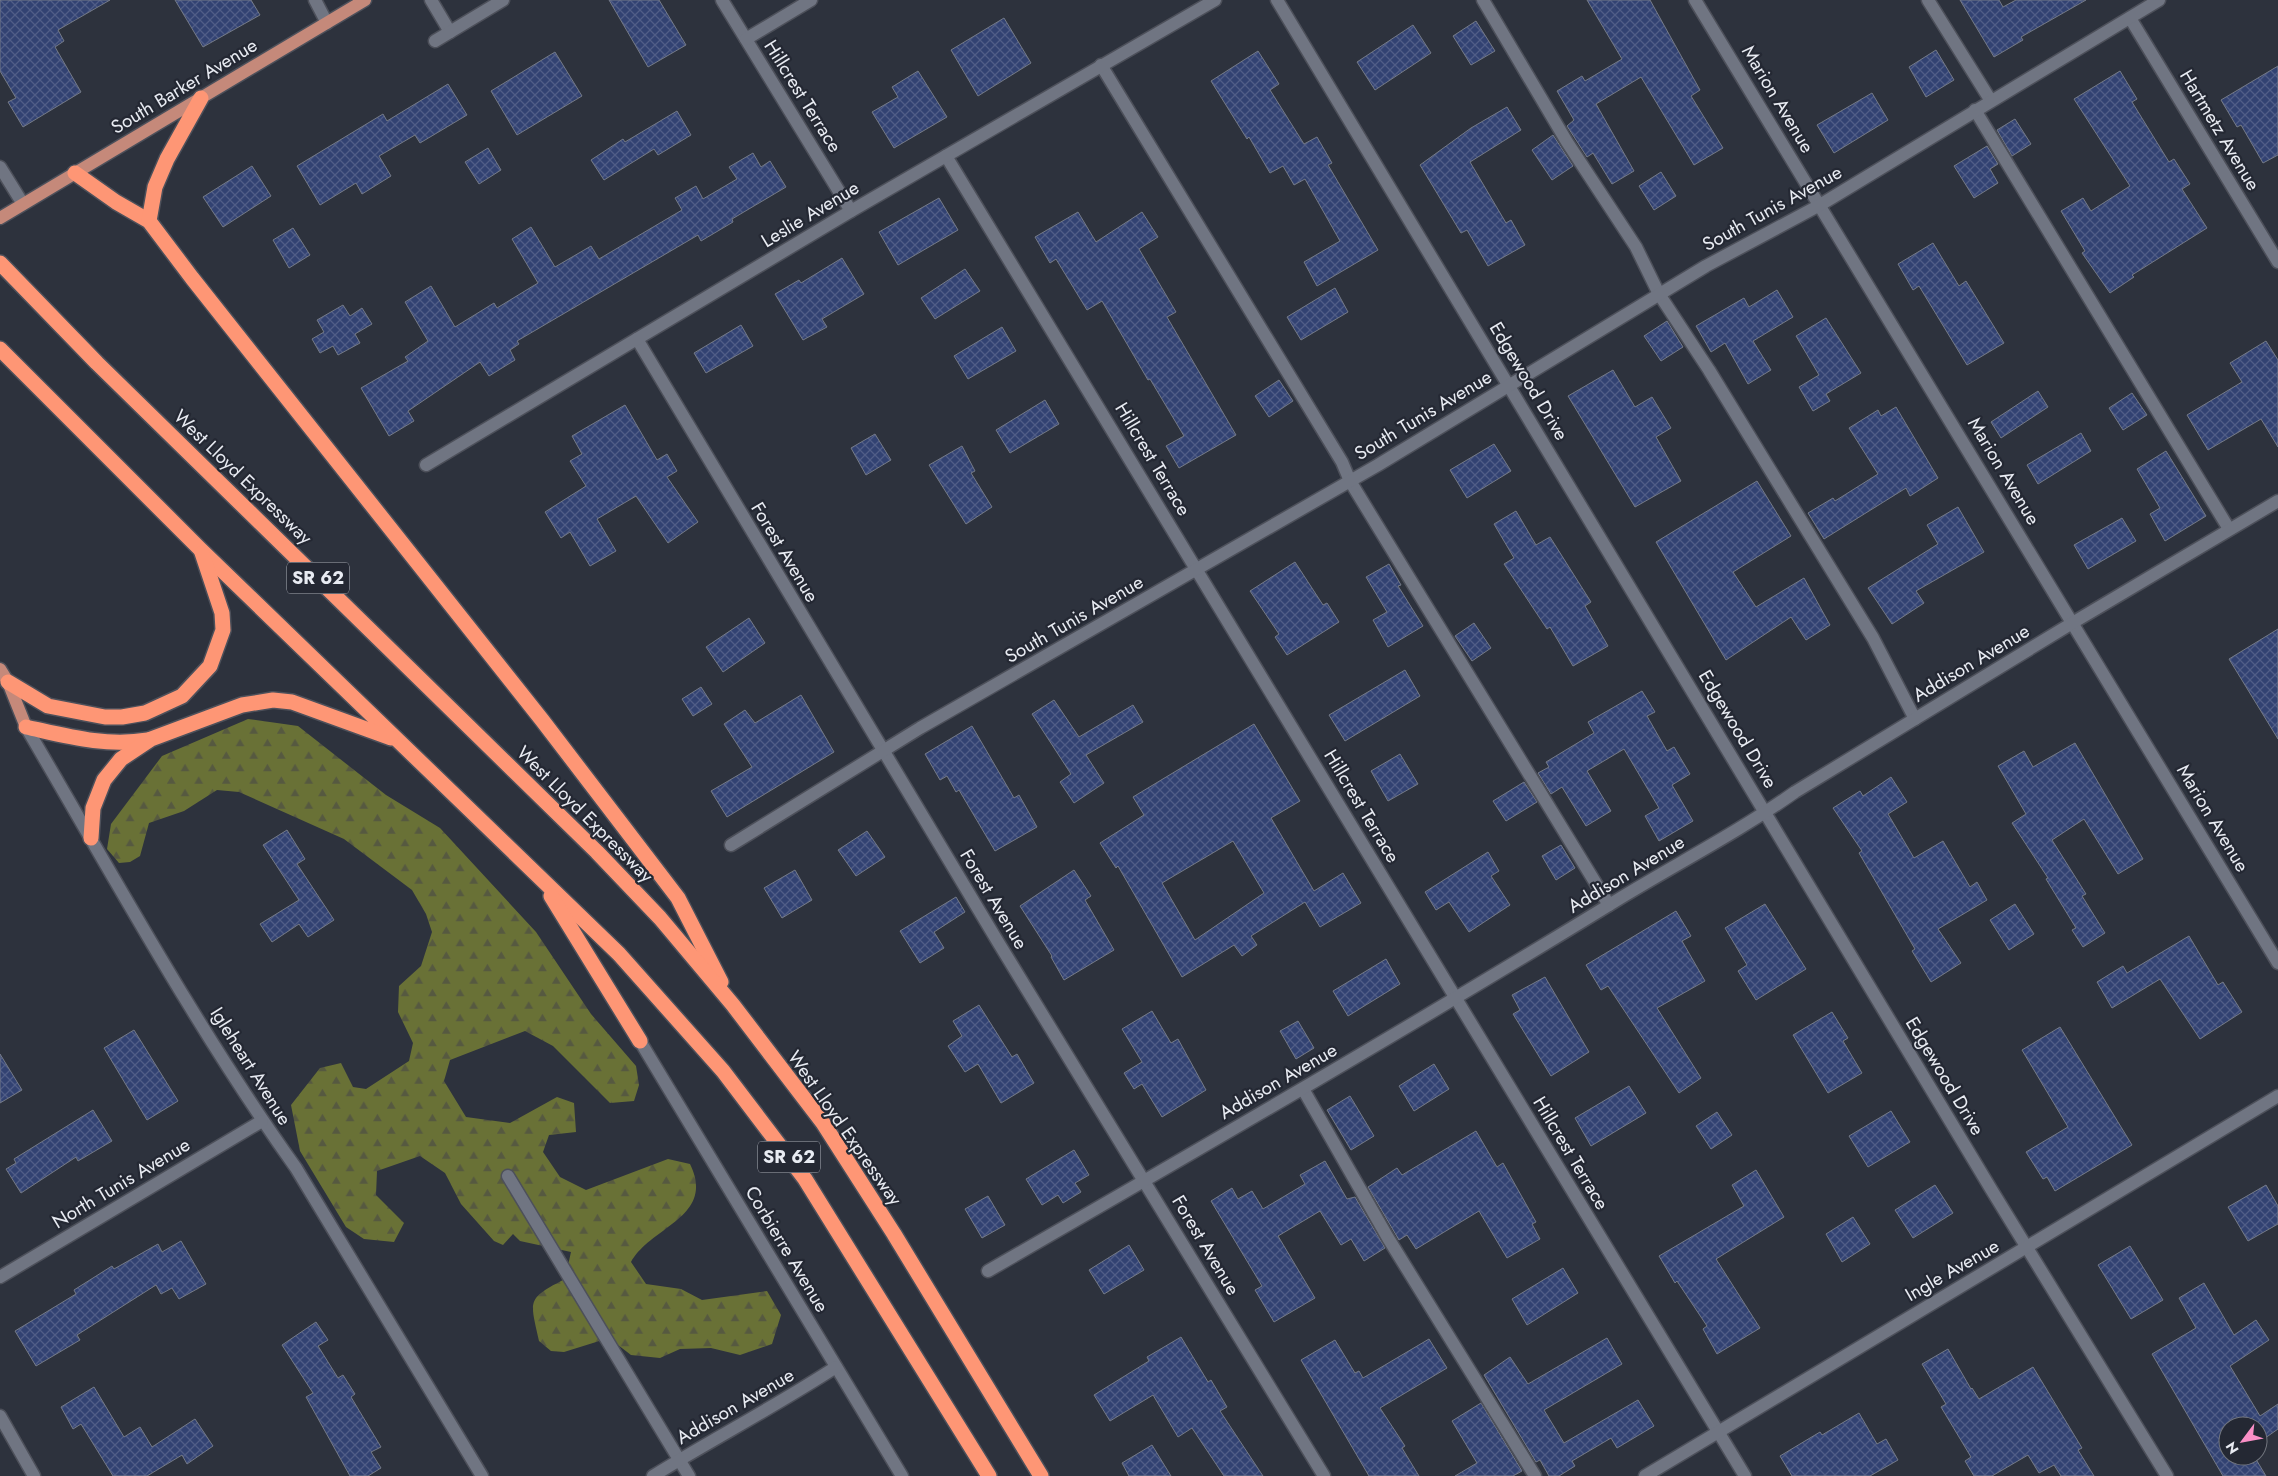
<svg xmlns="http://www.w3.org/2000/svg" width="2278" height="1476" font-family="Jost,sans-serif">
<defs>
<pattern id="forest-firs" width="22" height="20" patternUnits="userSpaceOnUse" patternTransform="scale(1.25)"><rect width="22" height="20" fill="#697136"/><path d="M5 1l3.5 6h-7zM16 11l3.5 6h-7z" fill="#565940"/></pattern>
<pattern id="building-cross-hatch" width="8" height="8" patternUnits="userSpaceOnUse" patternTransform="scale(1.25)"><rect width="8" height="8" fill="#324272"/><path d="M0 0l8 8M0 8l8-8" fill="none" stroke="#505d87"/></pattern>
</defs>
<rect width="100%" height="100%" fill="#2d323d"/>
<path fill="url(#forest-firs)" d="M 248,719 L 298,726 L 386,795 L 440,828 L 536,932 L 591,1014 L 636,1066 L 639,1085 L 634,1101 L 610,1103 L 553,1046 L 525,1031 L 450,1060 L 444,1081 L 466,1117 L 510,1123 L 557,1097 L 574,1103 L 576,1132 L 549,1135 L 543,1152 L 560,1177 L 586,1190 L 668,1159 L 690,1164 C 716,1217 651,1226 631,1262 L 646,1284 L 681,1289 L 702,1300 L 767,1291 L 781,1315 L 772,1344 L 740,1355 L 711,1348 L 680,1349 L 660,1358 L 631,1355 L 609,1338 L 564,1352 L 551,1351 L 539,1341 C 530,1300 526,1299 565,1279 L 571,1252 L 520,1241 L 513,1234 L 503,1245 L 494,1241 L 461,1204 L 445,1173 L 420,1156 L 377,1171 L 376,1195 L 404,1223 L 394,1242 L 364,1239 L 346,1227 L 300,1151 L 291,1105 L 320,1068 L 341,1063 L 353,1087 L 366,1089 L 409,1061 L 413,1043 L 398,1012 L 399,986 L 421,966 L 432,932 L 426,914 L 412,890 L 344,839 L 239,792 L 217,790 L 184,811 L 149,823 L 140,856 L 130,862 L 119,863 L 107,849 L 111,824 L 162,756 Z"/>
<g fill="url(#building-cross-hatch)" stroke="#747a87" fill-rule="evenodd">
<polygon points="0,0 110,0 58,30 64,41 55,47 81,92 23,127 8,102 16,98 0,71"/>
<polygon points="175,0 251,0 260,15 203,47"/>
<polygon points="609,0 659,0 686,45 648,67"/>
<polygon points="1587,0 1650,0 1700,90 1691,96 1723,148 1694,165 1641,77 1596,104 1634,171 1612,184 1593,153 1587,157 1567,126 1574,120 1557,91 1582,76 1585,81 1622,59"/>
<polygon points="1960,0 1999,0 2003,7 2016,0 2086,0 2021,37 2023,40 1994,57"/>
<polygon points="1004,18 1031,63 978,96 951,50"/>
<polygon points="1476,21 1495,51 1471,65 1453,36"/>
<polygon points="1413,25 1431,53 1375,90 1357,62"/>
<polygon points="1936,50 1954,80 1926,97 1909,67"/>
<polygon points="1258,51 1279,84 1270,90 1304,144 1317,137 1332,163 1328,165 1378,250 1317,286 1304,262 1340,241 1305,179 1294,185 1283,166 1270,173 1249,137 1247,139 1211,81"/>
<polygon points="555,52 582,96 517,135 491,91"/>
<polygon points="2278,66 2278,155 2263,163 2241,125 2237,127 2221,100"/>
<polygon points="918,71 947,117 894,148 872,112 898,97 892,87"/>
<polygon points="2120,71 2137,99 2132,102 2169,162 2174,159 2190,184 2182,189 2207,228 2132,275 2134,277 2110,293 2082,253 2085,251 2061,211 2083,198 2091,211 2130,186 2074,99"/>
<polygon points="448,84 467,115 420,143 415,135 379,156 391,176 362,194 356,183 320,205 297,166 383,114 387,121"/>
<polygon points="1872,93 1888,120 1834,153 1817,125"/>
<polygon points="1507,107 1521,130 1470,162 1506,223 1511,220 1525,245 1488,266 1467,230 1461,233 1420,165 1471,128"/>
<polygon points="677,111 691,135 658,155 654,149 604,180 591,160 623,139 625,142"/>
<polygon points="2015,119 2031,144 2012,156 1997,130"/>
<polygon points="1553,135 1573,166 1552,180 1532,150"/>
<polygon points="1987,146 1998,164 1990,169 1998,183 1974,198 1954,166"/>
<polygon points="488,148 501,170 479,184 465,162"/>
<polygon points="753,153 761,167 770,161 786,187 732,219 733,222 701,241 698,235 517,341 519,344 510,350 515,360 489,376 480,362 408,411 414,421 389,436 361,388 408,361 405,357 428,341 405,302 431,286 455,327 494,303 497,308 538,283 512,239 531,227 555,267 591,246 599,259 682,210 675,198 696,186 703,199 737,179 729,167"/>
<polygon points="252,166 271,196 223,227 203,197"/>
<polygon points="1661,172 1676,196 1654,210 1639,186"/>
<polygon points="939,198 958,230 898,265 879,232"/>
<polygon points="1078,212 1096,242 1142,212 1158,237 1139,249 1176,312 1167,317 1236,435 1179,468 1166,446 1184,436 1150,379 1148,380 1102,301 1087,310 1056,259 1050,263 1035,237"/>
<polygon points="293,228 310,255 289,268 273,240"/>
<polygon points="1933,243 1959,286 1966,281 2004,343 1967,365 1919,286 1913,290 1898,264"/>
<polygon points="842,258 864,294 822,319 827,327 803,340 775,294 799,280 801,283"/>
<polygon points="965,269 980,291 935,319 921,298"/>
<polygon points="1335,288 1348,312 1301,340 1287,317"/>
<polygon points="1777,290 1793,317 1753,341 1771,370 1748,384 1725,343 1711,352 1696,326 1744,298 1749,307"/>
<polygon points="343,305 350,316 362,308 372,324 355,334 360,343 338,355 333,346 320,353 312,339 324,332 317,320"/>
<polygon points="1826,318 1861,373 1826,394 1830,401 1813,411 1799,387 1819,375 1796,336"/>
<polygon points="1667,321 1683,347 1661,361 1644,336"/>
<polygon points="741,325 753,346 706,373 694,353"/>
<polygon points="1002,327 1016,351 968,379 954,356"/>
<polygon points="2266,341 2278,360 2278,447 2261,419 2208,450 2187,415 2242,382 2230,363"/>
<polygon points="1613,370 1635,407 1652,397 1671,428 1656,437 1681,481 1635,507 1568,396"/>
<polygon points="1279,380 1293,401 1269,417 1255,396"/>
<polygon points="2038,391 2048,407 2001,438 1991,422"/>
<polygon points="2132,393 2147,415 2123,430 2109,408"/>
<polygon points="1045,400 1059,424 1010,453 996,430"/>
<polygon points="625,405 657,460 667,454 677,471 667,477 698,522 668,543 636,496 597,519 616,551 590,566 570,532 561,538 545,512 586,486 570,461 582,454 572,436"/>
<polygon points="1896,407 1938,478 1910,496 1906,488 1824,539 1808,513 1833,498 1835,501 1878,474 1849,428 1878,410 1881,416"/>
<polygon points="2081,433 2091,451 2038,484 2027,465"/>
<polygon points="875,434 891,460 866,475 851,448"/>
<polygon points="1494,444 1511,471 1467,498 1450,470"/>
<polygon points="962,446 975,471 971,473 992,507 966,524 929,465"/>
<polygon points="2166,451 2206,516 2165,541 2150,514 2160,508 2137,469"/>
<polygon points="1757,481 1791,536 1733,572 1756,607 1804,578 1830,625 1806,640 1791,617 1726,660 1656,542"/>
<polygon points="1958,507 1984,552 1916,591 1924,603 1892,624 1868,588 1938,544 1927,525"/>
<polygon points="1516,511 1536,545 1550,537 1591,602 1585,606 1608,646 1573,666 1550,627 1547,629 1504,564 1514,558 1494,524"/>
<polygon points="2122,518 2136,541 2088,569 2074,545"/>
<polygon points="1295,562 1323,605 1327,603 1339,622 1287,655 1275,637 1279,634 1250,591"/>
<polygon points="1389,564 1401,585 1398,586 1423,626 1388,647 1373,620 1387,612 1366,577"/>
<polygon points="749,618 765,643 723,672 706,647"/>
<polygon points="1474,623 1491,648 1472,661 1455,636"/>
<polygon points="2278,629 2278,739 2229,659"/>
<polygon points="1405,670 1420,696 1345,741 1329,715"/>
<polygon points="701,687 712,704 693,716 682,699"/>
<polygon points="1642,691 1655,712 1647,716 1667,751 1674,747 1690,774 1672,785 1693,821 1659,841 1645,816 1659,808 1624,749 1587,771 1611,811 1586,826 1562,787 1551,794 1538,773 1549,767 1546,762 1594,733 1588,722"/>
<polygon points="801,695 834,752 727,817 711,791 752,767 724,724 745,710 755,723"/>
<polygon points="1054,700 1079,737 1133,705 1143,722 1086,755 1104,783 1074,803 1060,782 1071,774 1032,714"/>
<path d="M 1254,724 L 1300,801 L 1271,818 L 1314,891 L 1343,873 L 1361,903 L 1320,927 L 1305,902 L 1251,936 L 1257,945 L 1242,956 L 1234,945 L 1182,977 L 1118,866 L 1116,868 L 1100,843 L 1144,815 L 1133,797 ZM 1233,841 L 1264,893 L 1195,940 L 1162,883 Z"/>
<polygon points="972,726 1014,798 1019,795 1037,827 995,851 959,790 956,792 947,776 940,780 925,754"/>
<polygon points="2075,743 2143,859 2118,874 2084,819 2052,840 2086,894 2082,896 2105,933 2083,947 2072,930 2076,928 2046,879 2048,878 2012,823 2026,814 1998,766 2024,751 2033,767"/>
<polygon points="1400,754 1418,784 1388,801 1371,771"/>
<polygon points="1891,777 1907,802 1888,814 1914,858 1943,841 1970,887 1977,882 1987,900 1938,929 1961,963 1931,982 1912,951 1915,949 1859,853 1862,851 1833,808 1860,791 1863,796"/>
<polygon points="1524,782 1537,802 1506,821 1493,801"/>
<polygon points="287,830 305,859 297,864 334,920 308,937 299,924 272,942 260,924 299,900 263,845"/>
<polygon points="867,831 885,857 856,876 838,850"/>
<polygon points="1561,845 1575,868 1556,880 1542,856"/>
<polygon points="1488,852 1499,871 1491,876 1510,905 1469,932 1449,902 1436,910 1425,892"/>
<polygon points="795,870 812,900 782,918 764,888"/>
<polygon points="1074,870 1091,896 1085,900 1114,950 1064,980 1051,957 1052,956 1020,906"/>
<polygon points="956,897 965,912 934,932 944,948 920,963 900,931"/>
<polygon points="1765,904 1806,969 1756,1000 1738,971 1747,965 1725,928"/>
<polygon points="2015,904 2034,934 2009,950 1990,920"/>
<polygon points="1676,911 1691,936 1682,941 1705,981 1657,1008 1701,1078 1679,1093 1608,986 1601,990 1586,965"/>
<polygon points="2189,936 2218,985 2223,982 2242,1012 2200,1039 2160,979 2112,1008 2097,982 2123,966 2127,973"/>
<polygon points="1386,959 1400,984 1348,1016 1333,991"/>
<polygon points="1545,977 1589,1052 1551,1076 1513,1014 1520,1010 1512,995"/>
<polygon points="979,1005 1012,1057 1017,1054 1034,1083 1001,1103 978,1064 965,1072 948,1046 962,1036 953,1021"/>
<polygon points="1152,1011 1171,1043 1178,1039 1206,1090 1162,1117 1142,1084 1134,1089 1124,1073 1142,1062 1122,1029"/>
<polygon points="1832,1012 1848,1038 1843,1041 1862,1073 1828,1093 1793,1035"/>
<polygon points="1298,1021 1314,1048 1296,1059 1280,1031"/>
<polygon points="2060,1027 2132,1145 2055,1191 2047,1177 2043,1179 2026,1152 2068,1127 2022,1050"/>
<polygon points="134,1030 178,1101 147,1120 104,1048"/>
<polygon points="0,1054 22,1090 0,1103"/>
<polygon points="1434,1064 1449,1089 1414,1111 1399,1086"/>
<polygon points="1629,1086 1646,1113 1591,1146 1575,1118"/>
<polygon points="1350,1096 1374,1136 1351,1150 1327,1110"/>
<polygon points="93,1110 112,1141 78,1161 76,1157 21,1193 6,1169 16,1163 14,1159"/>
<polygon points="1891,1111 1910,1142 1868,1167 1849,1136"/>
<polygon points="1717,1112 1732,1135 1711,1149 1696,1126"/>
<polygon points="1476,1131 1497,1167 1503,1163 1536,1222 1532,1224 1540,1239 1507,1258 1479,1211 1416,1249 1407,1235 1399,1240 1368,1187 1397,1168 1402,1175"/>
<polygon points="1074,1150 1089,1175 1075,1183 1081,1192 1063,1203 1058,1195 1042,1205 1026,1179"/>
<polygon points="1325,1161 1347,1199 1355,1197 1385,1248 1364,1261 1351,1239 1341,1245 1320,1211 1278,1236 1315,1298 1274,1322 1255,1290 1262,1286 1211,1201 1232,1188 1238,1199 1252,1191 1263,1209 1305,1184 1300,1175"/>
<polygon points="1756,1170 1784,1217 1716,1259 1760,1328 1717,1354 1703,1329 1707,1326 1677,1281 1675,1283 1659,1256 1744,1206 1732,1185"/>
<polygon points="1935,1185 1953,1213 1913,1238 1895,1210"/>
<polygon points="2266,1185 2278,1206 2278,1224 2248,1241 2228,1207"/>
<polygon points="988,1196 1005,1225 982,1238 965,1209"/>
<polygon points="1853,1217 1870,1244 1842,1262 1826,1234"/>
<polygon points="181,1241 206,1284 179,1299 172,1288 161,1294 156,1285 77,1335 80,1340 36,1366 15,1331 76,1294 74,1290 112,1266 114,1269 158,1244 162,1252"/>
<polygon points="1129,1245 1144,1270 1104,1294 1089,1270"/>
<polygon points="2130,1246 2163,1300 2131,1319 2098,1265"/>
<polygon points="1563,1268 1578,1293 1527,1325 1512,1299"/>
<polygon points="2204,1283 2234,1335 2256,1320 2269,1340 2230,1366 2260,1416 2278,1404 2278,1429 2258,1443 2258,1426 2228,1426 2228,1456 2254,1456 2266,1476 2223,1476 2152,1354 2196,1328 2179,1298"/>
<polygon points="316,1322 328,1340 318,1346 338,1378 343,1375 355,1394 351,1397 381,1447 371,1452 381,1468 368,1476 350,1476 306,1397 313,1393 282,1345"/>
<polygon points="1181,1337 1208,1382 1211,1380 1227,1407 1220,1411 1263,1476 1224,1476 1192,1428 1178,1437 1153,1395 1110,1421 1094,1395 1149,1361 1147,1357"/>
<polygon points="1607,1338 1622,1364 1544,1410 1564,1443 1638,1400 1654,1426 1617,1448 1611,1438 1572,1461 1575,1466 1559,1476 1549,1476 1540,1460 1536,1462 1484,1375 1510,1357 1528,1384"/>
<polygon points="1429,1339 1447,1368 1380,1408 1405,1446 1402,1448 1419,1476 1369,1476 1301,1360 1335,1340 1355,1373 1359,1371 1363,1378"/>
<polygon points="1948,1349 1971,1389 1972,1388 1979,1399 2033,1367 2082,1448 2078,1450 2094,1476 2061,1476 2054,1465 2039,1473 2028,1455 1992,1476 1974,1476 1965,1461 1971,1457 1941,1407 1946,1404 1922,1364"/>
<polygon points="94,1387 124,1437 140,1427 152,1447 195,1419 213,1446 187,1464 182,1455 147,1476 113,1476 81,1424 73,1429 61,1407"/>
<polygon points="1481,1403 1522,1471 1513,1476 1455,1476 1477,1463 1452,1421"/>
<polygon points="1859,1413 1877,1444 1886,1439 1898,1460 1870,1476 1792,1476 1780,1456 1820,1432 1822,1435"/>
<polygon points="1152,1445 1171,1476 1129,1476 1122,1463"/>
</g>
<g fill="none" stroke-linecap="round" stroke-linejoin="round">
<defs>
<g id="minor">
<polyline points="315,0 327,23"/>
<polyline points="431,0 450,32"/>
<polyline points="722,0 851,211"/>
<polyline points="1277,0 1991,1189 2167,1476"/>
<polyline points="1483,0 1567,142 1636,247 1659,294 1709,370 1873,638 1915,719"/>
<polyline points="1695,0 2278,963"/>
<polyline points="1928,0 1991,101"/>
<polyline points="2130,18 2278,262"/>
<polyline points="746,39 811,0"/>
<polyline points="435,41 503,0"/>
<polyline points="1101,65 1342,462 1350,481 1609,905"/>
<polyline points="1975,110 2229,529"/>
<polyline points="946,156 1745,1476"/>
<polyline points="0,167 23,204"/>
<polyline points="637,339 998,942 1324,1476"/>
<polyline points="426,465 851,211 1215,0"/>
<path d="M 26,727 C 113,875 196,1028 296,1168 L 482,1476"/>
<polyline points="731,845 920,728 1378,465 1706,266 1820,205 2159,0"/>
<polyline points="640,1041 902,1476"/>
<polyline points="1303,1089 1388,1238 1535,1476"/>
<polyline points="508,1176 689,1476"/>
<path d="M 988,1271 C 1198,1150 1407,1029 1614,902 C 1674,865 1737,833 1795,792 L 2074,622 L 2278,501"/>
<polyline points="0,1277 262,1121"/>
<polyline points="0,1416 34,1476"/>
<path d="M 653,1476 C 713,1439 776,1406 836,1367"/>
<polyline points="1645,1476 2278,1096"/>
</g>
<g id="major">
<polyline points="0,218 365,0"/>
<polyline points="0,669 8,682 26,727"/>
</g>
<g id="highway">
<polyline points="75,173 116,202 149,221 192,278 542,720 678,898 721,982"/>
<polyline points="149,221 155,187 167,159 201,98"/>
<polyline points="0,263 97,363 597,852 660,918 733,1005 823,1123 894,1234 1041,1476"/>
<polyline points="0,349 200,549 619,954 723,1071 805,1179 989,1476"/>
<polyline points="8,682 48,706 105,717 122,717 145,713 182,696 210,666 223,630 222,613 202,553"/>
<path d="M 26,727 C 67,736 105,747 148,740"/>
<polyline points="91,838 93,808 104,780 121,759 151,739 242,705 273,700 292,702 391,738"/>
<polyline points="551,896 640,1041"/>
</g>
</defs>
<use href="#minor" stroke="#4d505a" stroke-width="15"/>
<use href="#major" stroke="#4d505a" stroke-width="15"/>
<use href="#highway" stroke="#4d505a" stroke-width="18"/>
<use href="#minor" stroke="#707582" stroke-width="12"/>
<use href="#major" stroke="#c5897a" stroke-width="12"/>
<use href="#highway" stroke="#fe9675" stroke-width="15"/>
</g>
<g text-anchor="middle" dominant-baseline="central" stroke-width="4.5" stroke-linejoin="round" paint-order="stroke">
<g fill="#242833" stroke="#adb0b9" stroke-width="1">
<rect x="287" y="562.5" width="62" height="31" rx="4"/>
<rect x="758" y="1141.5" width="62" height="31" rx="4"/>
</g>
<g font-size="18" font-weight="bold" fill="#e8ebf2">
<text x="318" y="578">SR 62</text>
<text x="789" y="1157">SR 62</text>
</g>
<g font-size="19" fill="#e8ebf2" stroke="#242833">
<text transform="translate(184 86) rotate(-31)">South Barker Avenue</text>
<text transform="translate(803 96) rotate(58)">Hillcrest Terrace</text>
<text transform="translate(1778 99) rotate(59)">Marion Avenue</text>
<text transform="translate(2220 130) rotate(59)">Hartmetz Avenue</text>
<text transform="translate(1772 208) rotate(-29)">South Tunis Avenue</text>
<text transform="translate(810 214) rotate(-31)">Leslie Avenue</text>
<text transform="translate(1529 381) rotate(59)">Edgewood Drive</text>
<text transform="translate(1423 415) rotate(-31)">South Tunis Avenue</text>
<text transform="translate(1153 459) rotate(59)">Hillcrest Terrace</text>
<text transform="translate(2004 471) rotate(59)">Marion Avenue</text>
<text transform="translate(243 477) rotate(44)">West Lloyd Expressway</text>
<text transform="translate(785 552) rotate(59)">Forest Avenue</text>
<text transform="translate(1074 619) rotate(-30)">South Tunis Avenue</text>
<text transform="translate(1971 663) rotate(-31)">Addison Avenue</text>
<text transform="translate(1738 729) rotate(59)">Edgewood Drive</text>
<text transform="translate(1362 806) rotate(59)">Hillcrest Terrace</text>
<text transform="translate(585 814) rotate(45)">West Lloyd Expressway</text>
<text transform="translate(2213 818) rotate(59)">Marion Avenue</text>
<text transform="translate(1626 874) rotate(-31)">Addison Avenue</text>
<text transform="translate(994 899) rotate(59)">Forest Avenue</text>
<text transform="translate(251 1066) rotate(58)">Igleheart Avenue</text>
<text transform="translate(1945 1076) rotate(59)">Edgewood Drive</text>
<text transform="translate(1278 1081) rotate(-30)">Addison Avenue</text>
<text transform="translate(845 1128) rotate(55)">West Lloyd Expressway</text>
<text transform="translate(1571 1153) rotate(59)">Hillcrest Terrace</text>
<text transform="translate(121 1183) rotate(-31)">North Tunis Avenue</text>
<text transform="translate(1206 1245) rotate(59)">Forest Avenue</text>
<text transform="translate(787 1249) rotate(59)">Corbierre Avenue</text>
<text transform="translate(1952 1270) rotate(-30)">Ingle Avenue</text>
<text transform="translate(735 1406) rotate(-30)">Addison Avenue</text>
</g>
</g>
<g transform="translate(2243 1441) rotate(238)"><circle r="24" fill="#242833" stroke="#72767f"/>
<path d="M0-4L9 19L0 12L-9 19Z" fill="#fa8fc6"/>
<text y="-8" font-size="14" font-weight="bold" text-anchor="middle" fill="#e8ebf2">N</text>
</g>
</svg>
